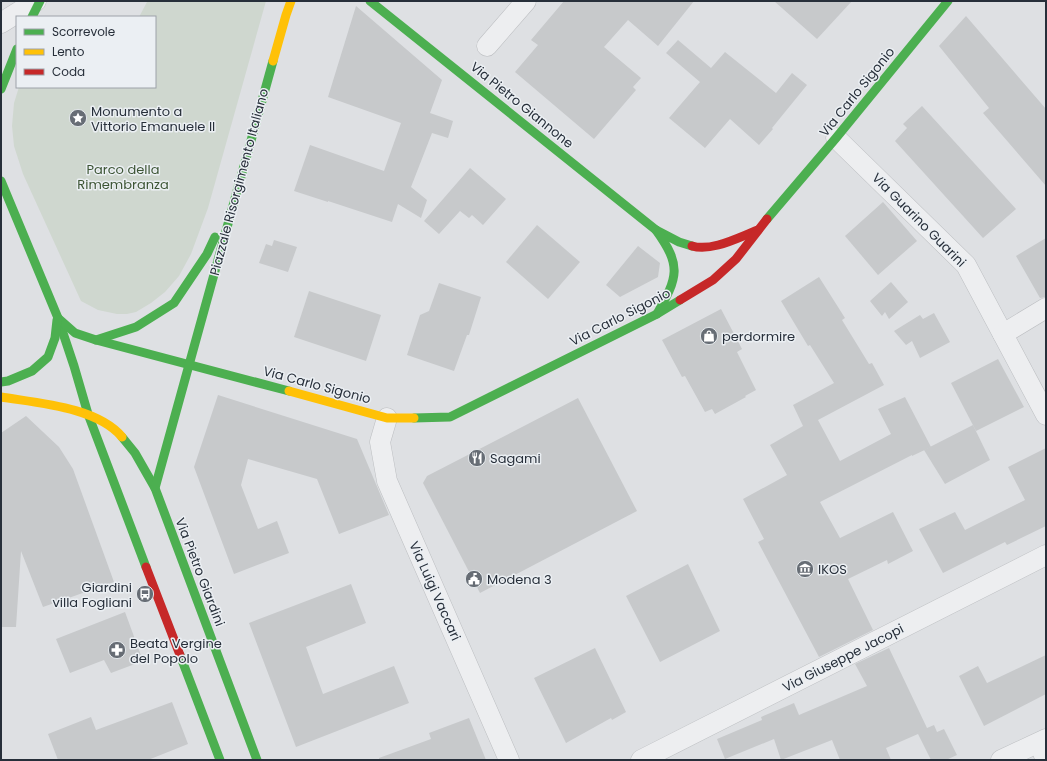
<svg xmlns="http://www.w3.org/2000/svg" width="1047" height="761" font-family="Poppins,sans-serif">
<rect width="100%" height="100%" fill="#dee0e3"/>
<polygon fill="#cfd7cf" points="146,1 266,1 208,208 191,254 179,276 165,292 151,303 136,312 127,314 117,314 98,310 81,301 23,174 14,146 12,126 14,103 19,87 155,87 155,17 139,17 147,2"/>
<g fill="#c7c9cb">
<polygon points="564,1 694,1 658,46 628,20 604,47 641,78 633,87 636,90 594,139 515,72 538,45 531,40"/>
<polygon points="774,1 852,1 817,39"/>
<polygon points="356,6 442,80 430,113 453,121 448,138 432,133 411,187 427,200 421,218 398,204 392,222 328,201 328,202 294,191 310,145 384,171 401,123 328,97"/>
<polygon points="966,16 1046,109 1046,186 983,113 989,108 939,46"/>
<polygon points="678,40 711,68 725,52 776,93 792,73 807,85 772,128 773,129 759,145 730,119 705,148 669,118 700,82 666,53"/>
<polygon points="922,106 1016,209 983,238 895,141 907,128 903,124"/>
<polygon points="470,168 506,199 483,225 472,215 469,218 460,211 439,234 424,221"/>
<polygon points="883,202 917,241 878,275 845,236"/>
<polygon points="537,225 580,262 548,299 506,262"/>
<polygon points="1046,238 1046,297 1040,298 1016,256"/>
<polygon points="274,240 297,247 288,272 259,263 266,244 272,246"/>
<polygon points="638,246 660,263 658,277 620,297 606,285"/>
<polygon points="819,277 845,318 842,320 869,364 872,363 884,385 818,420 840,461 891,434 878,409 905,397 931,447 912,456 912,455 820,502 840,538 893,512 913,551 888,564 887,560 848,579 873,630 819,657 758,542 764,539 743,499 787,475 770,445 803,426 793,405 834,383 810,345 808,346 781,301"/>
<polygon points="891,282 908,302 889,319 885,312 882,316 870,301"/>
<polygon points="439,283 481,297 469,335 467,335 454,371 407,355 420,315 429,311"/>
<polygon points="309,291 381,315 366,361 294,337"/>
<polygon points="721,309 742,349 737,352 756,390 745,396 746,397 715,414 712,409 705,412 685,376 682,377 662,340"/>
<polygon points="934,313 950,342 920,358 912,341 906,345 894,331 920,315 923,319"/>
<polygon points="998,359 1024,407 976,431 951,383"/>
<polygon points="218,395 357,439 389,515 339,534 317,479 248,459 241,485 258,529 277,521 289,553 234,574 194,467"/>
<polygon points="578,398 637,511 480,593 423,483 427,476"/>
<polygon points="26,416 59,447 73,469 114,582 43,607 21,551 16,627 1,627 1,433"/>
<polygon points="973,425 990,460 945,484 924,450"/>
<polygon points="1046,448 1046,526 1007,545 1005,542 943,573 919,529 955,512 965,530 1025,500 1008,467"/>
<polygon points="688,564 720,631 660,662 626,596"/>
<polygon points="351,584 366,623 306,647 323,694 394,666 409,703 296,747 249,623"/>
<polygon points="125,612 143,661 111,673 104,660 70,673 56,639"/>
<polygon points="595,648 626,712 612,720 611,718 566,743 534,678"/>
<polygon points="889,648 927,728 934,725 937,732 944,729 957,755 946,760 931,760 918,734 886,748 891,760 840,760 832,740 781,760 774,739 725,759 717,739 762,720 761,717 794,703 799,715 867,686 855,664"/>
<polygon points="1046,655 1046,694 984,726 959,676 978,666 987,683"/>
<polygon points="172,702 188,744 148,760 58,760 48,734 91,717 96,730"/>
<polygon points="469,718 486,760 379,760 379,758 431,739 429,733"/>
</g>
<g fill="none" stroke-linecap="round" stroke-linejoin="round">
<defs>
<g id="street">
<polyline points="1,23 36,1"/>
<polyline points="487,46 526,1"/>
<polyline points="836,138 966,265 1046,415"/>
<polyline points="1003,334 1046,308"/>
<polyline points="387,418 380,442 387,481 509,760"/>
<polyline points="1039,743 1046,760"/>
<polyline points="641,760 1046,555"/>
<polyline points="1001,760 1046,739"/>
</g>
</defs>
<use href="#street" stroke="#bcbec1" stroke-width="21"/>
<use href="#street" stroke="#edeef0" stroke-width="20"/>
<g stroke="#4caf50" stroke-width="9">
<polyline points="370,1 656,230 679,242 692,246"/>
<polyline points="32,17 40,1"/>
<polyline points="1,89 17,49"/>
<polyline points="1,181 58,318 74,366 88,414 146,567"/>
<polyline points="767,219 836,138 948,1"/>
<path d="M 656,230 C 682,266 678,277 657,314"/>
<polyline points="58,318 75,333 96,340 289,391"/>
<polyline points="96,340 136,327 174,303 207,254 215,237"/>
<polyline points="1,382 8,381 32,371 48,357 55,338 57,320"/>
<polyline points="414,418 450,417 657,314 680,300"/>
<polyline points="122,437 135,453 155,488 257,760"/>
<polyline points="155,488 273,61"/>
<polyline points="180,655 220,760"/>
</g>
<g stroke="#ffc107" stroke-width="9">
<polyline points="273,61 286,15 291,1"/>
<polyline points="289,391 387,418 414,418"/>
<path d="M 1,397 C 37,403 97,407 122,437"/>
</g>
<g stroke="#c62828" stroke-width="9">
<path d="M 692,246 C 712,252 739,237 758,230"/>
<polyline points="680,300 713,280 736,259 767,219"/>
<polyline points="146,567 180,655"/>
</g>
</g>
<defs>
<symbol id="sight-disc" viewBox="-11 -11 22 22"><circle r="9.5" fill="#676d75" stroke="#ebeff3"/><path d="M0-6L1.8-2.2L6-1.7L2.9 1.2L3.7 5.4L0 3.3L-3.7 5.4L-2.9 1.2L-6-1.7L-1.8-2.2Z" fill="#fff"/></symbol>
<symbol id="shop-disc" viewBox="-11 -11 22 22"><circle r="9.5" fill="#676d75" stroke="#ebeff3"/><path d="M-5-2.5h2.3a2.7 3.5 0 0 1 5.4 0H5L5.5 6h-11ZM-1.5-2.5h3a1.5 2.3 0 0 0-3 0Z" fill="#fff"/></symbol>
<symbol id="restaurant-disc" viewBox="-11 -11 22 22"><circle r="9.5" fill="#676d75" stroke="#ebeff3"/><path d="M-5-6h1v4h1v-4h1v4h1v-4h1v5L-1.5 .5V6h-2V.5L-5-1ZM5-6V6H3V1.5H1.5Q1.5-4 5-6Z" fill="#fff"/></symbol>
<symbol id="museum-disc" viewBox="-11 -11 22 22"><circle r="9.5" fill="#676d75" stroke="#ebeff3"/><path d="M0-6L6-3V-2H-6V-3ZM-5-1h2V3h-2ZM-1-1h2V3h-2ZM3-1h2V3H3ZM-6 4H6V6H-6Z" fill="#fff"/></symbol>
<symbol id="civic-disc" viewBox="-11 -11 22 22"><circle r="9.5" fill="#676d75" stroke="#ebeff3"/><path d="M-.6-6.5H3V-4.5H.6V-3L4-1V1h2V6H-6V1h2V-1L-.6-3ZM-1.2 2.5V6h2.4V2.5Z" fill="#fff"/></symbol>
<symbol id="bus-disc" viewBox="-11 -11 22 22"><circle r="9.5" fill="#676d75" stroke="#ebeff3"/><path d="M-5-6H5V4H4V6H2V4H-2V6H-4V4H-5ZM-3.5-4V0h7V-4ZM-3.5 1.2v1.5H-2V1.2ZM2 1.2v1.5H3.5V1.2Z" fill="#fff"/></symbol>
<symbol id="pharmacy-disc" viewBox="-11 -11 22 22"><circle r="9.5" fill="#676d75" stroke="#ebeff3"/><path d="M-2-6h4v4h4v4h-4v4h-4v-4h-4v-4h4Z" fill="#fff"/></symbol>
</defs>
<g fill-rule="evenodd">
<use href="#sight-disc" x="68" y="108" width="20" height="20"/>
<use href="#shop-disc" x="699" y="326" width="20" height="20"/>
<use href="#restaurant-disc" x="467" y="448" width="20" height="20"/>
<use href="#museum-disc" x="795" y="559" width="20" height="20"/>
<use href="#civic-disc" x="464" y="569" width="20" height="20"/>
<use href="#bus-disc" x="135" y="584" width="20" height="20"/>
<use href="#pharmacy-disc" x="107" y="640" width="20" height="20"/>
</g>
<g text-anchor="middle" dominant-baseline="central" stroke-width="3" stroke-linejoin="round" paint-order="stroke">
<g font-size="13" fill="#272f3a" stroke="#ebeff3">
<text transform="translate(857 92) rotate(-51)">Via Carlo Sigonio</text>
<text transform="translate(522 105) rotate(39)">Via Pietro Giannone</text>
<text transform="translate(239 182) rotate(-75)">Piazzale Risorgimento Italiano</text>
<text transform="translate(919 220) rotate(45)">Via Guarino Guarini</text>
<text transform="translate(620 317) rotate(-27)">Via Carlo Sigonio</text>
<text transform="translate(317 385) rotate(15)">Via Carlo Sigonio</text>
<text transform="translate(200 572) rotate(69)">Via Pietro Giardini</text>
<text transform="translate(435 591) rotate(66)">Via Luigi Vaccari</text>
<text transform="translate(843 658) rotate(-27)">Via Giuseppe Jacopi</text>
</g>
<g font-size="13" fill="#272f3a" stroke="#ebeff3" text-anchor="start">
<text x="91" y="111">Monumento a<tspan x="91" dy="15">Vittorio Emanuele II</tspan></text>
<text x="722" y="336">perdormire</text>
<text x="490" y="458">Sagami</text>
<text x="818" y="569">IKOS</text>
<text x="487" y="579">Modena 3</text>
<text x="132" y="587" text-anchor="end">Giardini<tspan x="132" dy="15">villa Fogliani</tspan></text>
<text x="130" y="643">Beata Vergine<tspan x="130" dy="15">del Popolo</tspan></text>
</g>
<g font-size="13" fill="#3d5535" stroke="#ebeff3">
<text x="123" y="169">Parco della<tspan x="123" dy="15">Rimembranza</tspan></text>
</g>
</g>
<rect width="1047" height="761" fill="none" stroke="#272f3a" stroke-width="4"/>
<rect x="16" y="16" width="140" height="72" fill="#ebeff3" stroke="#9da2a9"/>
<rect x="24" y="29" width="20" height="6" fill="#4caf50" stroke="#9da2a9"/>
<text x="52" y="36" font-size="12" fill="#272f3a">Scorrevole</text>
<rect x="24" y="49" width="20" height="6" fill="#ffc107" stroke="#9da2a9"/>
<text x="52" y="56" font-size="12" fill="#272f3a">Lento</text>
<rect x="24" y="69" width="20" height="6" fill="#c62828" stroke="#9da2a9"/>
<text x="52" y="76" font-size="12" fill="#272f3a">Coda</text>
</svg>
